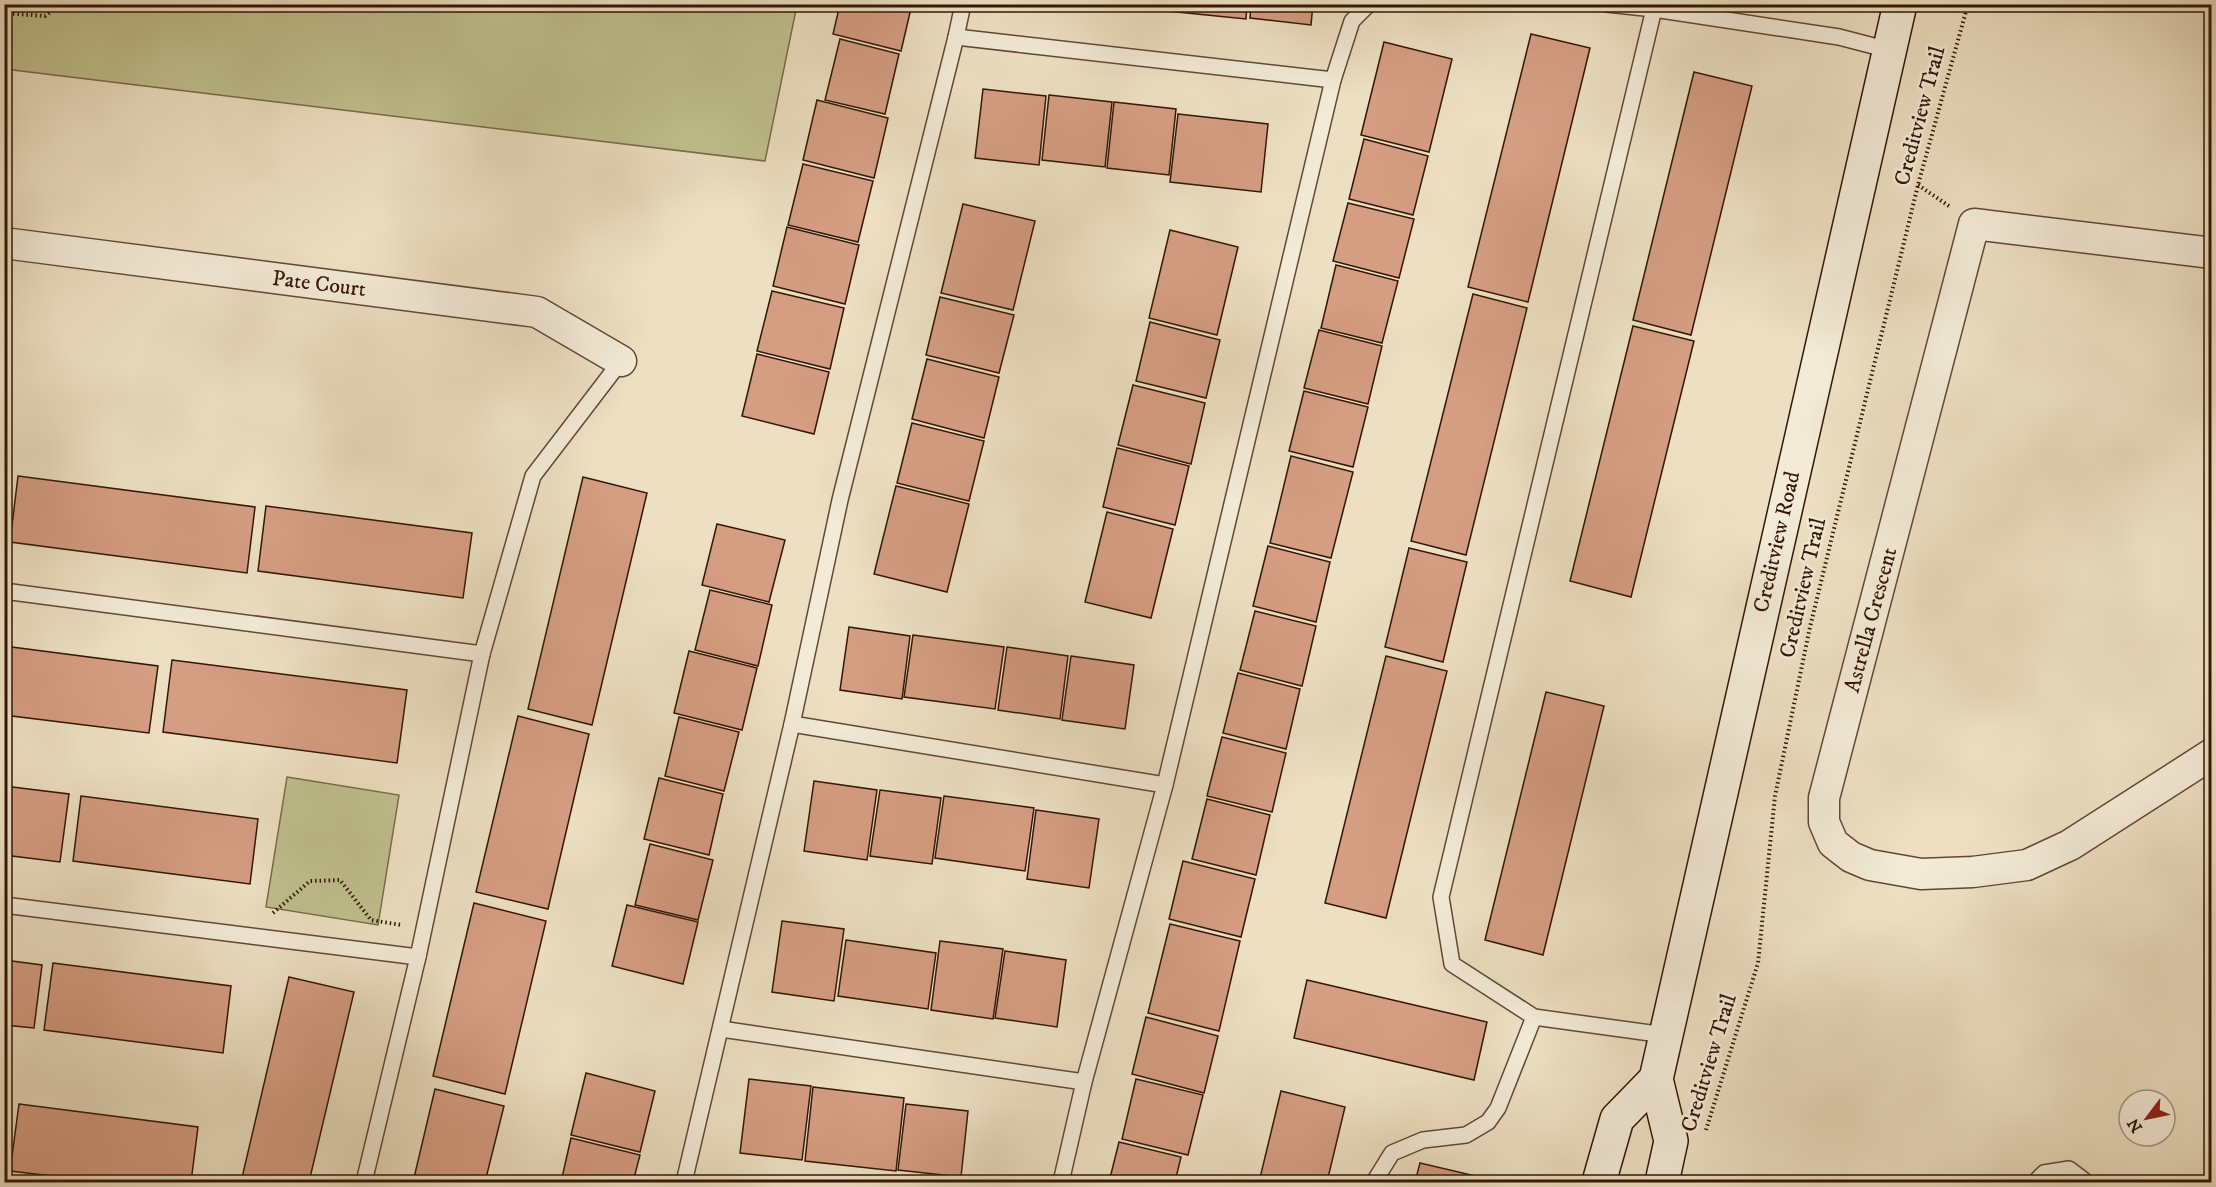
<svg xmlns="http://www.w3.org/2000/svg" width="2216" height="1187" font-family="'IM FELL DW Pica',serif">
<rect width="100%" height="100%" fill="#ede0c2"/>
<filter id="stains"><feTurbulence type="fractalNoise" baseFrequency=".00333" numOctaves="4"/><feColorMatrix values="0 0 0 0 .2 0 0 0 0 .09 0 0 0 0 .02 0 0 0 .5 -.17"/></filter>
<radialGradient id="worn" r=".72"><stop offset=".6" stop-color="#630" stop-opacity="0"/><stop offset="1" stop-color="#630" stop-opacity=".3"/></radialGradient>
<g fill="#c0c08e" stroke="#7a6b4a" stroke-width="1.5">
<polygon points="5,4 797,4 797,5 765,161 5,69"/>
<polygon points="287,777 399,795 378,925 266,907"/>
</g>
<g fill="#d59d82" stroke="#331606" stroke-width="1.5">
<polygon points="840,4 912,4 901,51 833,34"/>
<polygon points="1098,4 1154,4 1153,10"/>
<polygon points="1157,4 1247,4 1246,19 1157,10"/>
<polygon points="1251,4 1313,4 1311,25 1250,18"/>
<polygon points="1531,34 1590,48 1528,302 1468,287"/>
<polygon points="840,39 899,54 885,114 825,100"/>
<polygon points="1384,42 1452,59 1429,152 1361,135"/>
<polygon points="1694,72 1752,86 1691,335 1633,320"/>
<polygon points="983,89 1046,96 1039,165 975,158"/>
<polygon points="1049,95 1112,102 1105,167 1042,160"/>
<polygon points="817,100 888,118 874,178 803,160"/>
<polygon points="1114,102 1176,109 1169,175 1107,168"/>
<polygon points="1178,114 1268,124 1261,192 1170,182"/>
<polygon points="1364,139 1428,156 1413,215 1349,199"/>
<polygon points="803,164 873,181 858,242 788,225"/>
<polygon points="1348,203 1414,219 1399,278 1333,261"/>
<polygon points="963,204 1035,221 1013,310 941,293"/>
<polygon points="787,227 859,245 845,304 773,286"/>
<polygon points="1170,230 1238,247 1217,335 1149,318"/>
<polygon points="1336,265 1398,281 1382,343 1321,328"/>
<polygon points="772,291 844,308 830,369 757,351"/>
<polygon points="1473,294 1527,308 1466,555 1411,541"/>
<polygon points="940,297 1014,315 999,373 926,355"/>
<polygon points="1150,322 1220,340 1206,398 1136,381"/>
<polygon points="1633,326 1694,341 1631,597 1570,581"/>
<polygon points="1319,330 1382,346 1368,404 1304,388"/>
<polygon points="757,354 829,372 814,434 742,416"/>
<polygon points="927,359 999,377 984,438 912,419"/>
<polygon points="1133,385 1205,403 1191,464 1118,445"/>
<polygon points="1304,391 1368,407 1353,467 1289,451"/>
<polygon points="912,423 984,441 969,501 897,483"/>
<polygon points="1117,448 1189,466 1175,525 1103,507"/>
<polygon points="1291,456 1353,472 1331,558 1270,543"/>
<polygon points="18,476 255,507 247,573 10,542"/>
<polygon points="583,477 647,493 592,725 528,709"/>
<polygon points="896,486 969,504 947,592 874,574"/>
<polygon points="266,506 472,533 463,598 258,571"/>
<polygon points="1107,512 1173,529 1151,618 1085,602"/>
<polygon points="717,524 785,540 769,602 702,585"/>
<polygon points="1268,546 1330,562 1316,622 1253,606"/>
<polygon points="1409,548 1467,562 1443,662 1385,647"/>
<polygon points="710,590 772,605 758,666 695,650"/>
<polygon points="1255,611 1316,626 1302,686 1240,670"/>
<polygon points="849,627 910,636 902,699 840,690"/>
<polygon points="913,635 1004,647 995,709 904,697"/>
<polygon points="4,646 158,666 149,733 4,715"/>
<polygon points="1007,647 1068,656 1060,719 998,710"/>
<polygon points="689,651 757,668 742,730 674,713"/>
<polygon points="1071,656 1134,665 1125,729 1062,720"/>
<polygon points="1386,656 1447,671 1386,918 1325,903"/>
<polygon points="172,660 407,690 397,763 163,732"/>
<polygon points="1238,673 1300,689 1286,749 1223,733"/>
<polygon points="1546,692 1604,706 1543,955 1485,940"/>
<polygon points="518,716 589,734 548,909 476,892"/>
<polygon points="679,717 739,732 724,791 665,776"/>
<polygon points="1222,737 1286,753 1272,812 1207,796"/>
<polygon points="659,778 723,794 709,855 644,839"/>
<polygon points="814,781 877,790 867,860 804,851"/>
<polygon points="4,786 69,794 60,862 4,855"/>
<polygon points="880,790 941,798 932,864 870,856"/>
<polygon points="81,796 258,819 250,884 73,861"/>
<polygon points="944,796 1034,808 1025,871 935,858"/>
<polygon points="1207,799 1270,815 1256,875 1192,859"/>
<polygon points="1036,810 1099,819 1089,888 1027,879"/>
<polygon points="650,844 713,860 698,920 635,905"/>
<polygon points="1183,861 1255,879 1241,937 1169,919"/>
<polygon points="474,903 546,921 505,1094 433,1076"/>
<polygon points="627,905 698,922 683,984 612,966"/>
<polygon points="782,921 844,929 834,1001 772,992"/>
<polygon points="1170,924 1240,941 1219,1031 1148,1013"/>
<polygon points="846,940 936,953 928,1009 838,996"/>
<polygon points="940,941 1003,949 993,1019 931,1010"/>
<polygon points="1005,951 1066,960 1057,1027 995,1018"/>
<polygon points="4,960 42,965 34,1028 4,1025"/>
<polygon points="53,963 231,986 223,1053 44,1030"/>
<polygon points="289,977 354,992 309,1182 241,1182"/>
<polygon points="1307,980 1487,1022 1474,1080 1294,1038"/>
<polygon points="1146,1017 1218,1036 1204,1093 1132,1074"/>
<polygon points="586,1073 655,1091 640,1152 571,1135"/>
<polygon points="749,1079 811,1086 802,1160 740,1153"/>
<polygon points="1136,1079 1203,1095 1188,1155 1122,1139"/>
<polygon points="813,1087 904,1098 896,1171 805,1161"/>
<polygon points="435,1089 504,1106 485,1182 413,1182"/>
<polygon points="1281,1091 1345,1107 1327,1182 1259,1182"/>
<polygon points="19,1104 198,1127 191,1182 103,1182 10,1171"/>
<polygon points="906,1104 968,1111 961,1177 898,1170"/>
<polygon points="571,1138 640,1155 633,1182 561,1182"/>
<polygon points="1119,1142 1181,1157 1175,1182 1109,1182"/>
<polygon points="1420,1163 1484,1178 1483,1182 1415,1182"/>
</g>
<g fill="none" stroke-linecap="round" stroke-linejoin="round">
<defs>
<g id="lane">
<polyline points="1607,4 1654,9 1839,37 1889,50"/>
<polyline points="1654,9 1441,897 1452,964 1534,1017 1665,1035"/>
<polyline points="956,37 963,4"/>
<polyline points="4,591 482,654"/>
<polyline points="792,724 1165,785"/>
<polyline points="4,905 418,957"/>
<polyline points="721,1029 1084,1082"/>
<polyline points="364,1182 418,957 482,654 533,476 621,361"/>
<polyline points="684,1182 792,724 840,500 956,37 1333,80"/>
<polyline points="1061,1182 1084,1082 1165,785 1333,80 1352,21 1369,4"/>
<polyline points="1374,1182 1392,1153 1423,1140 1466,1135 1488,1122 1498,1108 1534,1017"/>
<polyline points="2035,1182 2044,1173 2069,1169 2086,1182"/>
</g>
<g id="street">
<polyline points="4,243 537,312 621,361"/>
<polyline points="2212,253 1974,224 1824,798 1824,822 1833,843 1851,857 1870,865 1921,874 1973,872 2027,865 2070,845 2212,754"/>
</g>
<g id="secondary">
<polyline points="1599,1182 1617,1119 1656,1079"/>
<polyline points="1662,1182 1671,1141 1656,1079 1900,4"/>
</g>
</defs>
<use href="#lane" stroke="#624835" stroke-width="18"/>
<use href="#street" stroke="#624835" stroke-width="33"/>
<use href="#secondary" stroke="#331606" stroke-width="36"/>
<g stroke="#331606" stroke-width="4" stroke-dasharray="1.5 3" stroke-linecap="butt">
<polyline points="4,13 45,16 60,4"/>
<polyline points="1918,185 1949,206"/>
<polyline points="273,913 310,881 340,880 371,920 401,925"/>
<polyline points="1706,1130 1758,963 1775,796 1810,627 1918,185 1968,4"/>
</g>
<use href="#lane" stroke="#f3ebd7" stroke-width="15"/>
<use href="#street" stroke="#f3ebd7" stroke-width="30"/>
<use href="#secondary" stroke="#f3ebd7" stroke-width="33"/>
</g>
<g text-anchor="middle" dominant-baseline="central" stroke-width="5" stroke-linejoin="round" paint-order="stroke">
<g font-size="22" fill="#331606" stroke="#f3ebd7">
<text transform="translate(1920 116) rotate(-75)">Creditview Trail</text>
<text transform="translate(319 284) rotate(7)">Pate Court</text>
<text transform="translate(1777 542) rotate(-77)">Creditview Road</text>
<text transform="translate(1803 588) rotate(-77)">Creditview Trail</text>
<text transform="translate(1871 620) rotate(-75)">Astrella Crescent</text>
<text transform="translate(1709 1063) rotate(-73)">Creditview Trail</text>
</g>
</g>
<rect width="2216" height="1187" fill="none" stroke="#ede0c2" stroke-width="24"/>
<rect x="6" y="6" width="2204" height="1175" fill="none" stroke="#331606" stroke-width="3"/>
<rect x="12" y="12" width="2192" height="1163" fill="none" stroke="#331606" stroke-width="1.5"/>
<g transform="translate(2147 1118) rotate(238)"><circle r="28" fill="#f3ebd7" stroke="#a69683" stroke-width="1.5"/>
<path d="M0-4.5L10 22L0 15L-10 22Z" fill="#8f2418"/>
<text y="-9" font-size="16" font-weight="bold" text-anchor="middle" fill="#331606">N</text>
</g>
<rect width="100%" height="100%" filter="url(#stains)"/>
<rect width="100%" height="100%" fill="url(#worn)"/>
</svg>
